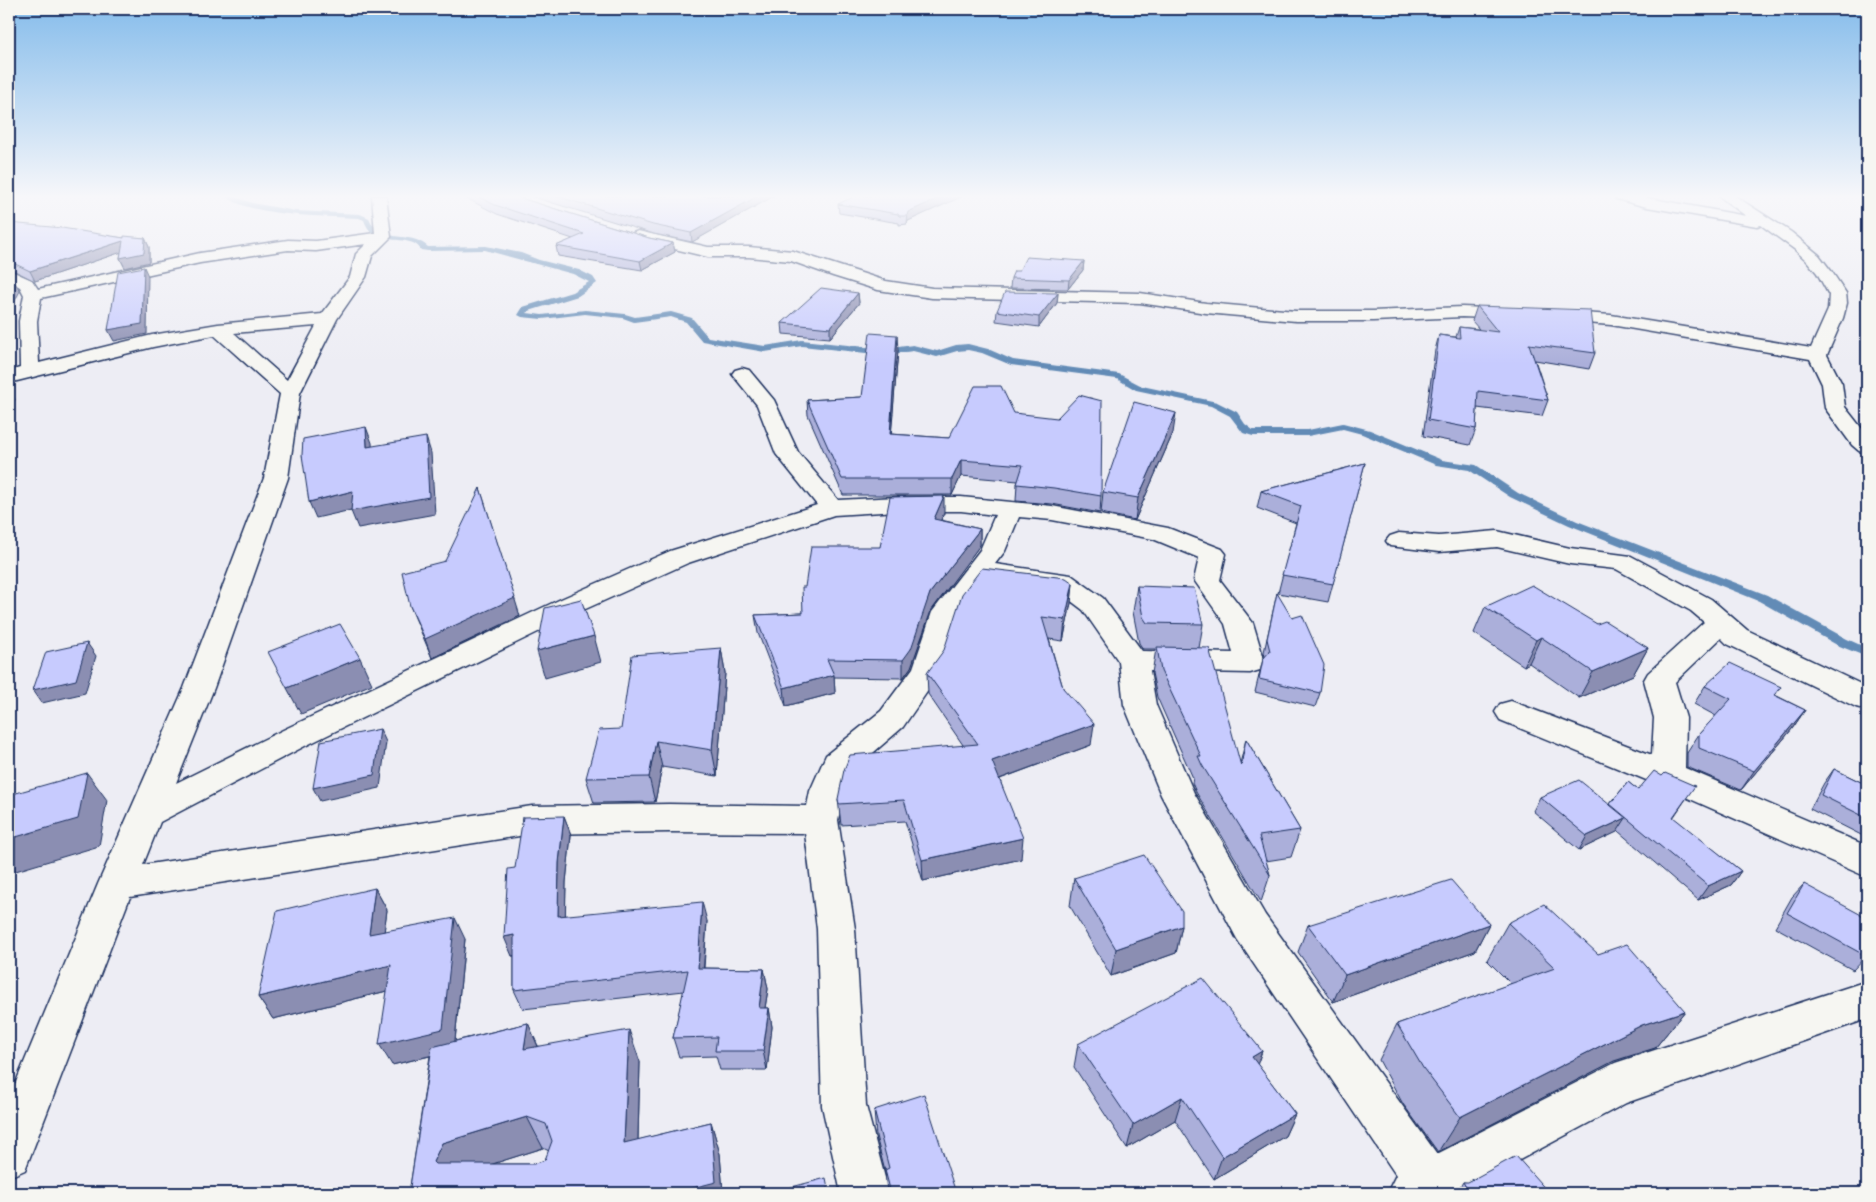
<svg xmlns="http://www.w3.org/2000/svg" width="1876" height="1202" font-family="Delius,sans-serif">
<rect width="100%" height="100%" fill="#ededf4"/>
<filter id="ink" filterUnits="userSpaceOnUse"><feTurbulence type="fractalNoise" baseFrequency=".02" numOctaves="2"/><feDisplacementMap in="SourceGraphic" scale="10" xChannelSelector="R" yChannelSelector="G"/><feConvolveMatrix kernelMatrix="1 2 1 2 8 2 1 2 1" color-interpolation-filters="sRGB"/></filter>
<g filter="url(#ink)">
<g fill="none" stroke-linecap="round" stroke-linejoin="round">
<path fill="#628bb6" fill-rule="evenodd" d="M 225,196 L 233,196 L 252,203 L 296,211 L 360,214 L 369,218 C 381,246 409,229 428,247 L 486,246 L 521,253 L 539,260 L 579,270 L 593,277 L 597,283 L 578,296 L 529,311 L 527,313 L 542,315 L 585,310 L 625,314 L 635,317 L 671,312 L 692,318 L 708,337 L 765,346 L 802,340 L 884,349 L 913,345 L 937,351 L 956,345 L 968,344 L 988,349 L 1013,360 L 1119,374 L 1142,386 L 1217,402 L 1237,412 L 1245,424 L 1253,430 L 1308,430 L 1343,423 L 1370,430 L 1442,460 L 1476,465 L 1518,493 L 1577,521 L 1767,595 L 1847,639 L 1867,648 L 1867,657 L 1837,645 L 1759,601 L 1569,525 L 1510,497 L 1469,470 L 1436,465 L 1362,434 L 1343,429 L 1308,436 L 1253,436 L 1243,433 L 1230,416 L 1211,406 L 1136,390 L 1117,379 L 1011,365 L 982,353 L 968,350 L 957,351 L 937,357 L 913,351 L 884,355 L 802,346 L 765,352 L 702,341 L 686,322 L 671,317 L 634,322 L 623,318 L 585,314 L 542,319 L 522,317 L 518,315 L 523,307 L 572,292 L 589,282 L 573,274 L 485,250 L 428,251 L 421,250 C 410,231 375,251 364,220 L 359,218 C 324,216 252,217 225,196 Z"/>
<defs>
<g id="minor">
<path d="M 372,196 L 386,196 L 391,237 L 372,256 L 366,277 L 337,319 L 300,393 L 288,478 L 214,688 L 176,783 L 283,730 L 561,599 L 670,551 L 817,505 L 776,454 L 757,405 L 732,374 L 735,370 L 742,368 L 749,370 L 774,400 L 798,452 L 838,500 L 898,497 L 961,497 L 1052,506 L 1168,528 L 1222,549 L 1226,554 L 1220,580 L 1253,623 L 1265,663 L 1260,670 L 1250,673 L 1150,671 L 1156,705 L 1194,793 L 1265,915 L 1437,1154 L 1615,1063 L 1867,981 L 1867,1019 L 1626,1103 L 1458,1193 L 1387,1193 L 1396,1175 L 1237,939 L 1161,795 L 1124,705 L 1119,662 L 1083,610 L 1054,588 L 985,579 L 960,613 L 942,670 L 903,727 L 852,771 L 844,791 L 838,820 L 855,929 L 866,1106 L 889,1193 L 841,1193 L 822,1106 L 817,929 L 805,833 L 669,832 L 532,834 L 130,897 L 25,1170 L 9,1177 L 9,1099 L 98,884 L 184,688 L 264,478 L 280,394 L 214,335 L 153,347 L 9,383 L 9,371 L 20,368 L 19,321 L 24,295 L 20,287 L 9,281 L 9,270 L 32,280 L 38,289 L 200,253 L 288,240 L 316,241 L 375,233 ZM 366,244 L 356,254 L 350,277 L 322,314 L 218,324 L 152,335 L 39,363 L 37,321 L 41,298 L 200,263 L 288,250 L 316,251 ZM 316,326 L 287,380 L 234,333 ZM 898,511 L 961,511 L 995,515 L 980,550 L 932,612 L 913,668 L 881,711 L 826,755 L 810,791 L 807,806 L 669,804 L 532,806 L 143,865 L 160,822 L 305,746 L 581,611 L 688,563 L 834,515 ZM 1019,517 L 1052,520 L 1153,539 L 1199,558 L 1194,580 L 1225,624 L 1233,653 L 1142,651 L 1103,598 L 1071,575 L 995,564 L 1005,551 Z"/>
<polygon points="1614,196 1637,196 1746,216 1719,196 1735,196 1791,232 1819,255 1832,272 1846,293 1847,303 1843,318 1827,355 1842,384 1845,407 1867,435 1867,453 1859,451 1852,445 1825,408 1822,384 1810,359 1611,325 1549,320 1546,316 1549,312 1555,311 1611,315 1811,348 1828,310 1829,295 1817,273 1807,261 1794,249 1761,225 1757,226 1647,207 1616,199"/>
<polygon points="638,231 708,247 749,247 793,251 886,281 932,288 1140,293 1206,303 1296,311 1373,311 1462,307 1512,309 1518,310 1521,314 1518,318 1512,319 1462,317 1373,321 1296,321 1206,313 1140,303 932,298 878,290 833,276 791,261 749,257 708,257 633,239 630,236 633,233"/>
<polygon points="1497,531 1570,548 1631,556 1711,599 1747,630 1867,687 1867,710 1856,707 1727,644 1721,638 1675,682 1686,718 1685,768 1867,846 1867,877 1656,784 1500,720 1495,712 1500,704 1511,701 1652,755 1654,718 1644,680 1648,673 1704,622 1691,611 1616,569 1570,564 1497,547 1439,552 1390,546 1386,541 1390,536 1399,533 1439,536"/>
</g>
</defs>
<use href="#minor" stroke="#1b2f5e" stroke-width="3"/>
<use href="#minor" fill="#f6f6f2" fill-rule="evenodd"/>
</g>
<g fill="#abafda" stroke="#1b2f5e" fill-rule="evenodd">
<polygon points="462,196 514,196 649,238 673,243 675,252 642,270 558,256 556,246 573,239 497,214"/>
<polygon points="530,196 774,196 692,242 654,234"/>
<polygon points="963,196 908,221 907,224 899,225 899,223 839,213 838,204"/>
<polygon points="9,223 124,238 145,238 149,247 149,262 125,268 120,258 121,252 35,281 9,268"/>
<polygon points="1084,261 1083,270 1068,289 1010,288 1011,278 1019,271"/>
<polygon points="858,293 859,303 830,338 783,334 782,323"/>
<polygon points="1058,293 1057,303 1039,327 996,321 997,311"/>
<polygon points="1477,306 1595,353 1589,369 1535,360 1548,400 1542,416 1477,408 1476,429 1470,445 1423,436 1435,350 1439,335 1456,337 1459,327 1479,329 1472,321"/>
<polygon points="898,350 891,434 949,438 1014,413 1101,496 1100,513 1052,504 1016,501 1017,484 1018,481 961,476 952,495 843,495 808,415 807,400 862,397"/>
<polygon points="1173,433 1135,520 1101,513 1103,492"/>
<polygon points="1365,463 1328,602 1278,593 1296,523 1257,508 1261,491"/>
<polygon points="944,513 941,520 980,529 980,545 931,611 911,667 903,678 834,677 835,693 786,706 758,633 755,615 803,613 805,587"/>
<polygon points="1073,583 1071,603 1063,641 1049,639 1063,688 1091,745 1000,779 1021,859 923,881 905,821 841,825 838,799 963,745 928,694 927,673"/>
<polygon points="1137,586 1203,624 1199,648 1240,764 1246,739 1300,830 1291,857 1266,861 1270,875 1261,902 1196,792 1192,783 1193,778 1157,697 1152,673 1156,649 1143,649 1139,643 1133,612"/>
<polygon points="1277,593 1320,693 1315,707 1255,692 1263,659 1265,657 1264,652"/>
<polygon points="410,606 520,616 432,658"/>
<polygon points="1485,607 1597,624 1648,648 1633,675 1579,698 1529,663 1524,666 1474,633"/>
<polygon points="721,648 725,673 717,776 662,767 655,802 594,803 586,778"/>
<polygon points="1705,686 1781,687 1775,695 1805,710 1792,729 1741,790 1687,767 1687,753 1699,734 1716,716 1694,704"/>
<polygon points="1834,769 1867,785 1867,838 1810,809 1824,783"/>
<polygon points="1628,782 1638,790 1686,799 1673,818 1741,871 1731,885 1698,900 1618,831 1579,850 1533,811 1540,797 1609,805"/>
<polygon points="564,816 571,835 566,882 565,916 707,921 704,968 764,969 768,989 765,1008 769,1008 772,1027 767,1070 720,1070 716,1056 679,1057 673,1038 684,991 523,1009 514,990 514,956 512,956 515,868"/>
<polygon points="1074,878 1182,926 1176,953 1111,976 1070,906"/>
<polygon points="1804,884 1866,956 1853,970 1775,927 1792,897"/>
<path d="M 375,888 L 387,910 L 384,931 L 465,939 L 455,1041 L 528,1023 L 538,1046 L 640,1062 L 638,1140 L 711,1122 L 720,1154 L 723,1193 L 409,1193 L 430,1056 L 392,1065 L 387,991 L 273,1019 L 258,997 ZM 543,1148 L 549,1151 L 545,1160 L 534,1164 L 492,1164 Z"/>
<polygon points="1508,923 1598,954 1685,1011 1655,1048 1614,1061 1438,1152 1403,1104 1379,1060 1397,1024 1511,984 1487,960"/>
<polygon points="1489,924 1475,951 1333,1002 1298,952 1308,925"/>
<polygon points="1078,1044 1262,1051 1257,1064 1295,1114 1285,1136 1214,1179 1175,1120 1127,1148 1074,1067"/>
<polygon points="874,1110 956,1193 887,1193 885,1171 876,1136"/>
<polygon points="1463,1182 1549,1193 1456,1193"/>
</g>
<g fill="#8b8eb2" stroke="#1b2f5e">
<polygon points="758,196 774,196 692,242 691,233"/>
<polygon points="944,196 963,196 908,221 907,224 908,212"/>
<polygon points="145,238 149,247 149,262 125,268 120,258"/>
<polygon points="123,241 128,250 35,281 30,271"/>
<polygon points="673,243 675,252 642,270 640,261"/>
<polygon points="1084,261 1083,270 1068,289 1069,280"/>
<polygon points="144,267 148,276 147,334 114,341 108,330"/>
<polygon points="14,281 20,291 9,312 9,292"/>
<polygon points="858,293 859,303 830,338 830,328"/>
<polygon points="1058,293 1057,303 1039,327 1039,317"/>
<polygon points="897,335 898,350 890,450 890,434"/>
<polygon points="9,390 15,400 9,402"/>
<polygon points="1176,413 1173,433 1135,520 1138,498"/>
<polygon points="366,427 372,443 373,463 367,447"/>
<polygon points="426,437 431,453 435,514 358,528 351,511"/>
<polygon points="961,460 961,476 952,495 952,479"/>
<polygon points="480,488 520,616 432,658 425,639"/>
<polygon points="353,491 360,508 316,518 309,502"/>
<polygon points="944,496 944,513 934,536 934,519"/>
<polygon points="980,529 980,545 931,611 911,667 903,678 903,660 930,593"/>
<polygon points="1073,583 1071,603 1063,641 1065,620"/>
<polygon points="594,636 601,662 545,678 537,651"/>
<polygon points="1541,637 1529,663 1524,666 1536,640"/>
<polygon points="87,643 96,656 85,693 42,703 33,690"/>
<polygon points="721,648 725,673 717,776 712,750"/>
<polygon points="1648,648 1633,675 1579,698 1593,672"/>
<polygon points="360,658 372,684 301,714 287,688"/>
<polygon points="834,675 835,693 786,706 784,688"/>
<polygon points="1805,710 1792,729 1741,790 1754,771"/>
<polygon points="1094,724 1091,745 991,782 992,761"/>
<polygon points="380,729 386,742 380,788 320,801 313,788"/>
<polygon points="656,741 662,767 655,802 649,777"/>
<polygon points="87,773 107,800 99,846 9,873 9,839"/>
<polygon points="564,816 571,835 566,882 565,936 558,916 559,863"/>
<polygon points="1626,818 1617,832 1579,850 1587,836"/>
<polygon points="1023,838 1021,859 923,881 922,860"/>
<polygon points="1741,871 1731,885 1698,900 1708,886"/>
<polygon points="375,888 387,910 381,956 369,934"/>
<polygon points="702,902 707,921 702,988 698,968"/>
<polygon points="455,918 465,939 454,1050 392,1065 379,1044"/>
<polygon points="1489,924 1475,951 1333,1002 1345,975"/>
<polygon points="1182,926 1176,953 1111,976 1116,949"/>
<polygon points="514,935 522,954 512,956 504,937"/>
<polygon points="391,965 403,987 273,1019 258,997"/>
<polygon points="764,969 768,989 762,1027 759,1008"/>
<polygon points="769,1008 772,1027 767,1070 763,1051"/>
<polygon points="1685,1011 1655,1048 1614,1061 1438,1152 1460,1117 1642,1025"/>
<polygon points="528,1023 542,1056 524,1049"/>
<polygon points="629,1030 640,1062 637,1174 624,1143"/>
<polygon points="1262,1051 1254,1074 1252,1057"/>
<polygon points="1182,1097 1175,1120 1127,1148 1133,1125"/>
<polygon points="1295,1114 1285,1136 1214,1179 1222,1157"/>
<polygon points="527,1117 543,1148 461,1174 453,1192 433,1162 442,1143"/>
<polygon points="711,1122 720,1154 723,1193 673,1193"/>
</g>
<g fill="#c7cbfe" stroke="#1b2f5e" fill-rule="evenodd">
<polygon points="477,196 514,196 649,238 673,243 640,261 556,246 584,234 495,205"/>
<polygon points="556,196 758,196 691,233 653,225"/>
<polygon points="855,196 944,196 908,212 907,216 899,216 898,214 838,204"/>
<polygon points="9,223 62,228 124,238 124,236 145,238 144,253 120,258 123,241 30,271 9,261"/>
<polygon points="1026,257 1084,261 1069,280 1011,278 1014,271 1019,271"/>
<polygon points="144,267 142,324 108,330 118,272"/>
<polygon points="9,277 14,281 9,292"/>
<polygon points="821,288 858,293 830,328 782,323"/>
<polygon points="1005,292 1058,293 1039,317 997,311"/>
<polygon points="1477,306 1590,310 1595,353 1529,344 1548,400 1478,391 1476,429 1428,420 1439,335 1460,338 1459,327 1498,332"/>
<polygon points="870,333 897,335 890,434 949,438 975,386 1001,386 1014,413 1057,418 1079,395 1102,401 1101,496 1054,488 1017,484 1023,465 961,460 952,479 842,479 807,400 862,397"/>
<polygon points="1134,402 1176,413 1138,498 1103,492"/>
<polygon points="366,427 367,447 426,437 429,497 351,511 353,491 309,502 302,455 303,439"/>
<polygon points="1365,463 1333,584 1282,575 1301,506 1261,491"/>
<polygon points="480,488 515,598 425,639 410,606 402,572 445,561"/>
<polygon points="944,496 934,519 980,529 930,593 911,649 903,660 827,659 834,675 784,688 755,615 803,613 802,587 805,587 811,547 880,547 890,497"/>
<polygon points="982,568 1066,578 1073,583 1065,620 1042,617 1063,688 1094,724 992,761 1023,838 922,860 904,800 839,804 838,799 844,770 850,755 978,744 927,673 944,650 962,594"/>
<polygon points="1532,585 1597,624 1605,621 1648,648 1593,672 1541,637 1536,640 1485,607"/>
<polygon points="1137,586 1194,588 1203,624 1147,623 1143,617"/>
<polygon points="1277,593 1292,618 1302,615 1324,665 1320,693 1259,679 1263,659 1270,651 1267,639"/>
<polygon points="581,599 594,636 537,651 545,608"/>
<polygon points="340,624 360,658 287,688 268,652"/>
<polygon points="87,643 76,680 33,690 46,652"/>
<polygon points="1157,647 1209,648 1241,766 1246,739 1300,830 1259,836 1270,875 1202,765 1198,756 1201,756 1161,671"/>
<polygon points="721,648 712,750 656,741 649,777 586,778 599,730 621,729 632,655"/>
<polygon points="1730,663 1781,687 1774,695 1805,710 1754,771 1699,748 1699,734 1731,699 1705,686"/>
<polygon points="380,729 374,775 313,788 321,741"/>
<polygon points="1834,769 1867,785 1867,818 1821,795"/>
<polygon points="1654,771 1662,776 1665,773 1695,786 1673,817 1741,871 1708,886 1610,804 1628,782 1638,790"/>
<polygon points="87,773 78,819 9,839 9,795"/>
<polygon points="1579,780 1626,818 1587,836 1540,797"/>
<polygon points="564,816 559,863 558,916 702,902 698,968 764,969 759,1008 769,1008 763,1051 715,1051 717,1037 673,1038 688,970 514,990 514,935 504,937 508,869 515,868 523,817"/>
<polygon points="1144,855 1182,911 1182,926 1116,949 1074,878"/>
<polygon points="1451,880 1489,924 1345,975 1308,925"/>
<polygon points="1804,884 1867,918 1867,954 1866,956 1787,913"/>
<polygon points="375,888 369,934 455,918 443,1029 379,1044 391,965 258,997 277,911"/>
<polygon points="1544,904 1598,954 1627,944 1685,1011 1642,1025 1460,1117 1423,1068 1397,1024 1555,968 1508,923"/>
<polygon points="1203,978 1262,1051 1252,1057 1295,1114 1222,1157 1182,1097 1133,1125 1078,1044"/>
<path d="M 528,1023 L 524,1049 L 629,1030 L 624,1143 L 711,1122 L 716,1182 L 673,1193 L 409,1193 L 432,1047 ZM 527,1117 L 546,1124 L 552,1141 L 545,1160 L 534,1164 L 435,1164 L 433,1162 L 442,1143 Z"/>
<polygon points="924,1094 956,1193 891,1193 885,1170 889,1168 874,1110"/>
<polygon points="1516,1156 1549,1193 1461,1193 1459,1191 1466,1187 1463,1182 1468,1182"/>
<polygon points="826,1178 829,1193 769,1193"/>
</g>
</g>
<linearGradient id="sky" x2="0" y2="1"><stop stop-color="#85bceb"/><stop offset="0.54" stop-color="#f7f7fa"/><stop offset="1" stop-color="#f7f7fa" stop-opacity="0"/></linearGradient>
<rect width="1876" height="364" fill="url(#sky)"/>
<rect width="1876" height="1202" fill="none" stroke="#f6f6f2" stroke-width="30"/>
<rect x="15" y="15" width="1846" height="1172" fill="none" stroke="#1b2f5e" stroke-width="2" filter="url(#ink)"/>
</svg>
